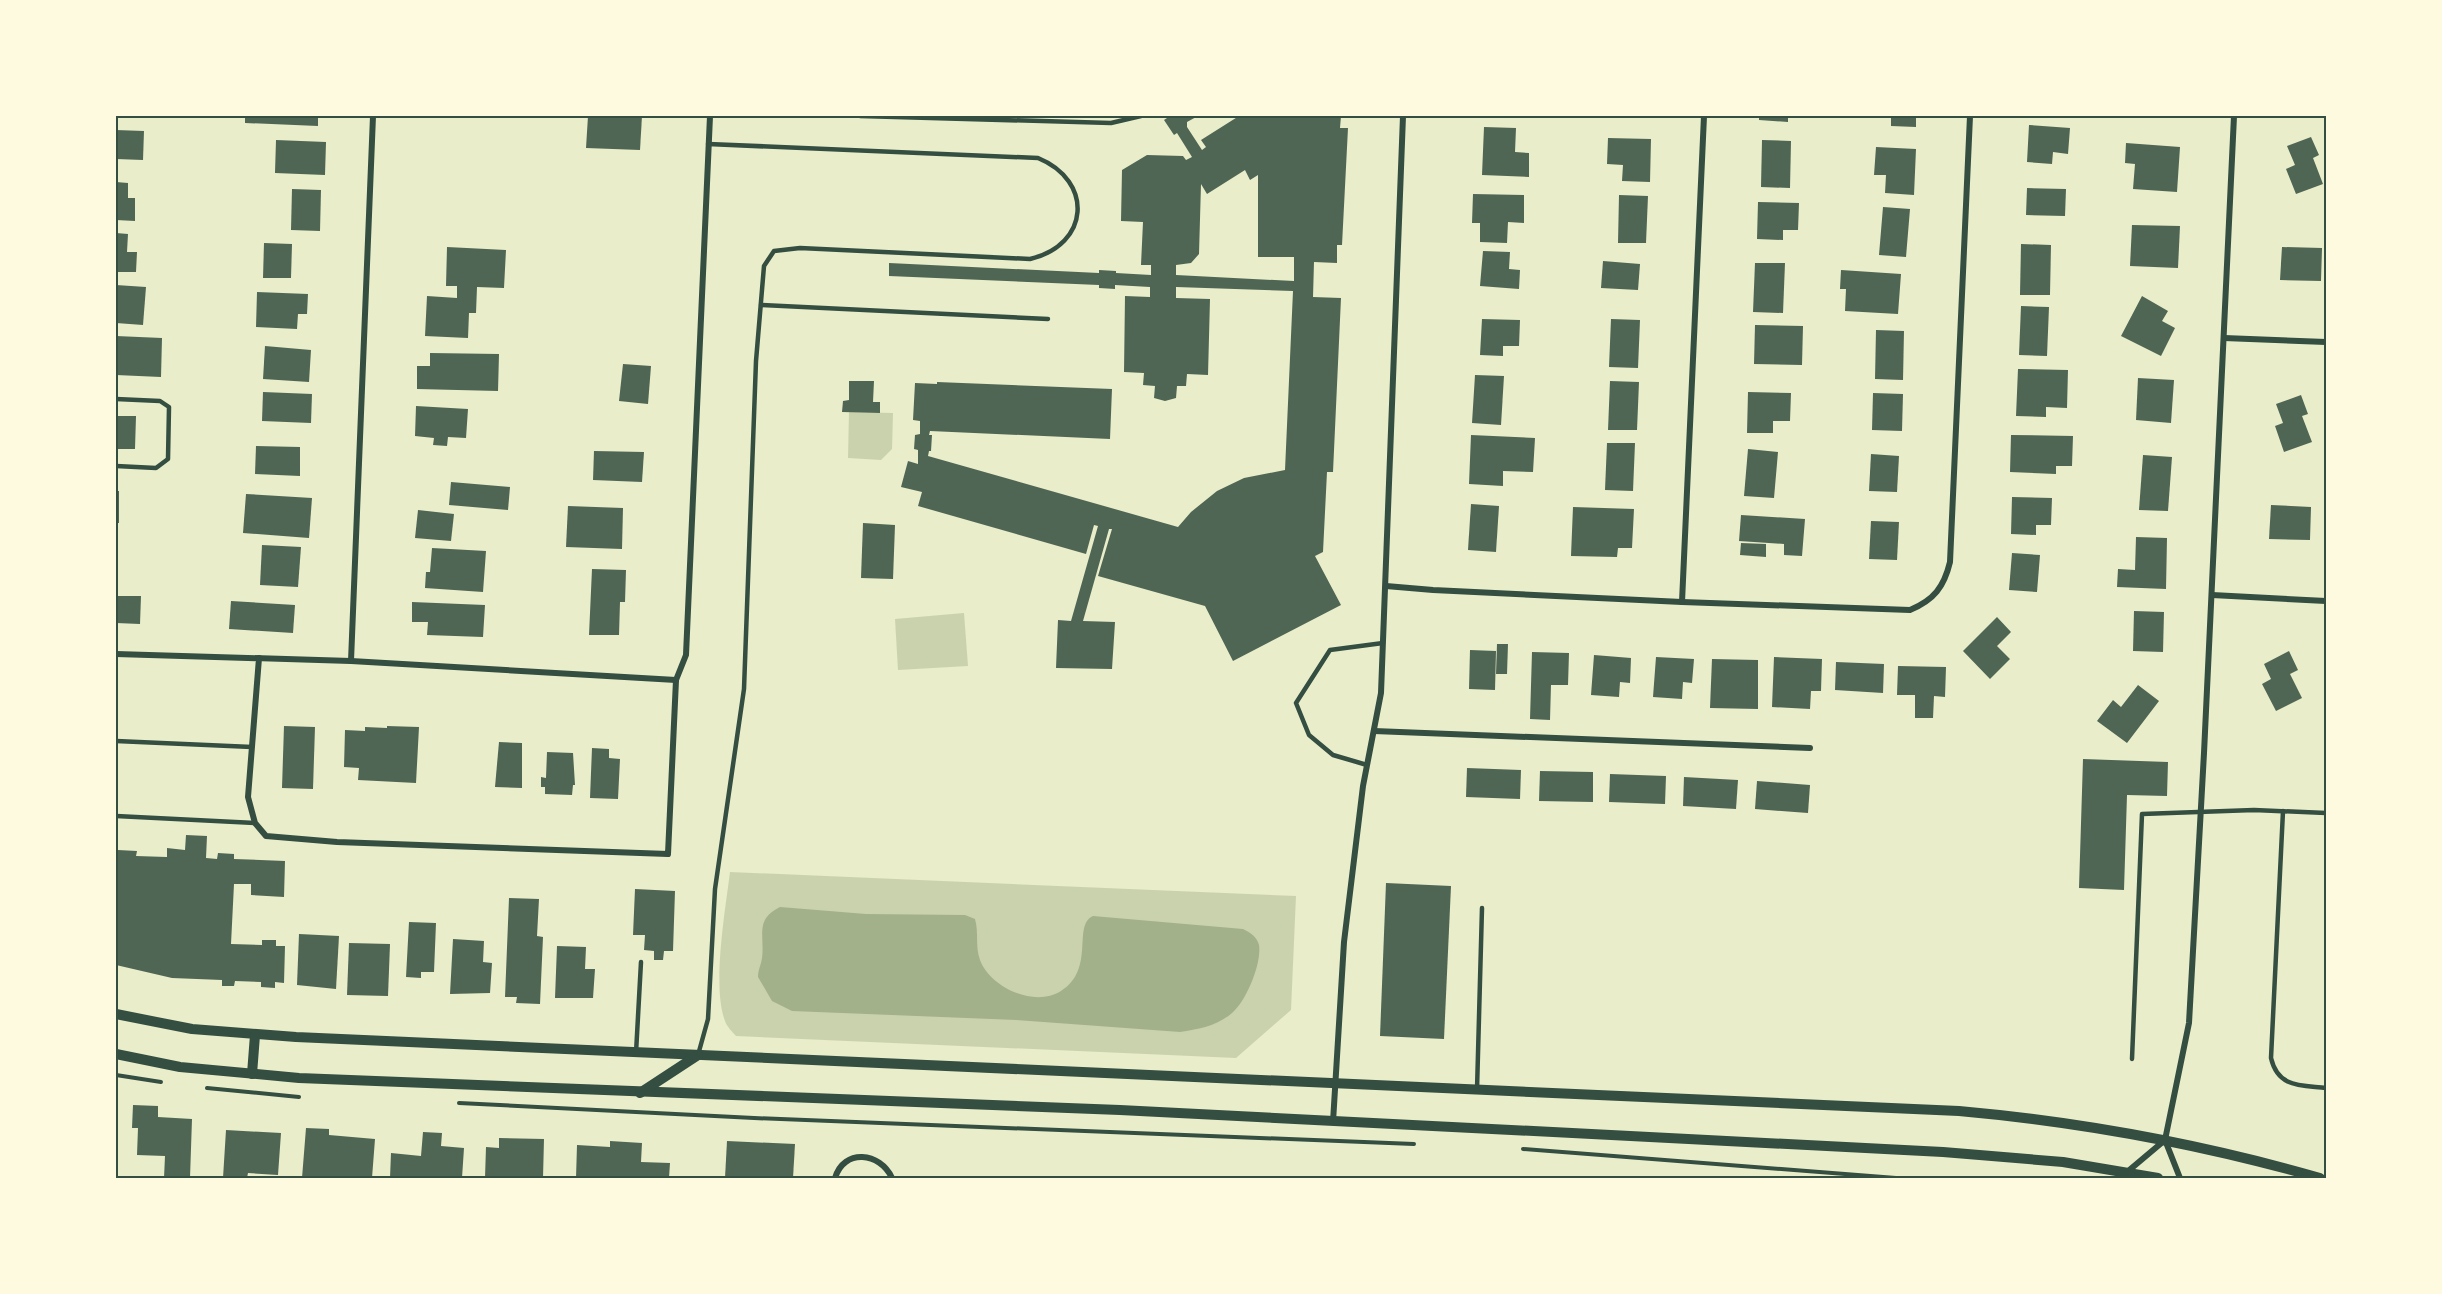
<svg xmlns="http://www.w3.org/2000/svg" width="2442" height="1294" font-family="Ubuntu,sans-serif">
<rect width="100%" height="100%" fill="#e9edc9"/>
<g fill="#cad2ad">
<polygon points="849,412 893,413 892,449 881,460 848,458"/>
<polygon points="964,613 968,666 898,670 895,619"/>
<path d="M 730,872 L 1296,896 L 1291,1010 L 1236,1058 L 736,1036 C 732,1031 727,1027 725,1021 C 712,987 725,912 730,872 Z"/>
</g>
<path fill="#a3b18a" d="M 780,907 L 866,914 L 965,915 L 975,919 C 979,933 975,946 980,960 C 990,987 1034,1008 1061,991 C 1096,969 1072,925 1093,916 L 1243,929 C 1251,933 1257,937 1259,945 C 1262,963 1246,1002 1232,1013 C 1217,1026 1199,1029 1180,1032 L 1016,1020 L 792,1011 L 772,1001 L 758,977 C 758,970 761,965 762,958 C 765,936 754,920 780,907 Z"/>
<g fill="#4f6655" fill-rule="evenodd">
<polygon points="245,116 318,116 318,126 245,123"/>
<polygon points="588,116 642,116 640,150 586,148"/>
<path d="M 1170,116 L 1198,116 L 1187,122 L 1187,127 L 1202,150 L 1206,147 L 1201,140 L 1239,116 L 1341,116 L 1340,128 L 1348,128 L 1342,245 L 1337,245 L 1337,263 L 1314,262 L 1313,297 L 1341,298 L 1333,472 L 1327,472 L 1323,552 L 1315,556 L 1341,605 L 1233,661 L 1205,606 L 1098,576 L 1112,529 L 1109,529 L 1083,621 L 1115,622 L 1112,669 L 1056,668 L 1058,620 L 1071,621 L 1098,526 L 1094,525 L 1086,554 L 918,506 L 922,492 L 901,487 L 908,461 L 918,464 L 918,450 L 914,449 L 915,435 L 920,434 L 920,421 L 913,420 L 915,383 L 937,384 L 937,382 L 1112,389 L 1110,439 L 930,431 L 929,435 L 932,435 L 931,451 L 929,451 L 928,456 L 1178,527 L 1191,512 L 1217,491 L 1244,478 L 1285,470 L 1293,291 L 1176,287 L 1176,298 L 1210,299 L 1208,375 L 1187,374 L 1186,386 L 1177,386 L 1176,398 L 1165,401 L 1154,398 L 1155,386 L 1143,385 L 1144,373 L 1124,372 L 1125,296 L 1150,297 L 1150,287 L 1115,285 L 1115,289 L 1099,288 L 1099,285 L 889,276 L 889,263 L 1099,273 L 1099,270 L 1116,271 L 1116,273 L 1151,275 L 1151,265 L 1141,265 L 1143,222 L 1121,221 L 1122,170 L 1147,155 L 1183,156 L 1186,160 L 1192,157 L 1177,133 L 1174,135 L 1164,120 ZM 1245,170 L 1250,180 L 1258,175 L 1258,257 L 1294,257 L 1294,281 L 1176,275 L 1176,265 L 1191,263 L 1199,254 L 1201,184 L 1207,194 Z"/>
<polygon points="1759,116 1788,116 1788,122 1759,120"/>
<polygon points="1891,116 1916,116 1916,127 1891,126"/>
<polygon points="2029,125 2070,128 2068,154 2053,152 2052,164 2027,162"/>
<polygon points="1484,127 1516,128 1515,152 1529,153 1529,177 1482,175"/>
<polygon points="116,130 144,131 143,160 116,159"/>
<polygon points="2311,137 2319,155 2313,158 2323,184 2296,194 2286,169 2295,165 2287,146"/>
<polygon points="1608,138 1651,139 1650,182 1622,181 1623,165 1607,164"/>
<polygon points="276,140 326,142 325,175 275,173"/>
<polygon points="1762,140 1791,141 1790,188 1761,187"/>
<polygon points="2126,143 2180,147 2177,192 2133,189 2135,164 2125,163"/>
<polygon points="1876,147 1916,149 1914,195 1885,193 1886,175 1874,175"/>
<polygon points="116,182 128,183 128,198 135,198 135,221 116,220"/>
<polygon points="2027,188 2066,189 2065,216 2026,215"/>
<polygon points="292,189 321,190 320,231 291,230"/>
<polygon points="1473,194 1524,195 1524,223 1508,222 1507,243 1480,242 1480,223 1472,223"/>
<polygon points="1619,195 1648,196 1646,243 1618,243"/>
<polygon points="1758,202 1799,203 1798,230 1783,230 1783,240 1757,239"/>
<polygon points="1883,207 1910,209 1906,257 1879,255"/>
<polygon points="2132,225 2180,226 2178,268 2130,266"/>
<polygon points="116,233 128,234 127,252 137,252 136,272 116,272"/>
<polygon points="264,243 292,244 291,278 263,278"/>
<polygon points="2021,244 2051,245 2050,295 2020,295"/>
<polygon points="447,247 506,250 504,288 477,287 476,313 469,313 468,338 425,336 427,296 457,298 457,286 446,286"/>
<polygon points="2282,247 2322,248 2321,281 2280,280"/>
<polygon points="1483,251 1510,252 1509,269 1520,270 1519,289 1480,286"/>
<polygon points="1603,261 1640,264 1638,290 1601,288"/>
<polygon points="1755,263 1785,263 1783,313 1753,312"/>
<polygon points="1841,270 1901,274 1898,314 1845,311 1846,289 1840,289"/>
<polygon points="116,285 146,287 143,325 116,323"/>
<polygon points="257,292 308,294 307,314 298,314 297,329 256,327"/>
<polygon points="2142,296 2168,311 2162,321 2175,328 2161,356 2121,336"/>
<polygon points="2021,306 2049,307 2047,356 2019,355"/>
<polygon points="1482,319 1520,320 1519,346 1503,346 1503,356 1480,355"/>
<polygon points="1611,319 1640,320 1638,368 1609,367"/>
<polygon points="1755,325 1803,326 1802,365 1754,364"/>
<polygon points="1876,330 1904,331 1903,380 1875,379"/>
<polygon points="116,336 162,338 161,377 116,375"/>
<polygon points="265,346 311,350 309,382 263,379"/>
<polygon points="430,353 499,354 498,391 417,389 417,366 430,366"/>
<polygon points="623,364 651,366 648,404 619,401"/>
<polygon points="2018,369 2068,370 2067,408 2046,407 2046,417 2016,416"/>
<polygon points="1475,375 1504,376 1501,425 1472,423"/>
<polygon points="2138,378 2174,380 2171,423 2136,420"/>
<polygon points="849,381 874,381 873,402 880,402 880,413 842,412 843,401 849,400"/>
<polygon points="1610,381 1639,382 1637,430 1608,430"/>
<polygon points="263,392 312,394 311,423 262,421"/>
<polygon points="1748,392 1791,393 1790,421 1773,421 1773,433 1747,433"/>
<polygon points="1873,393 1903,394 1902,431 1872,430"/>
<polygon points="2301,395 2308,414 2302,416 2312,442 2284,452 2275,426 2283,423 2276,404"/>
<polygon points="416,406 468,409 466,438 448,437 447,446 433,445 434,438 415,436"/>
<polygon points="116,416 136,416 135,449 116,449"/>
<polygon points="1471,435 1535,438 1533,472 1503,471 1503,486 1469,484"/>
<polygon points="2011,435 2073,436 2072,466 2056,466 2056,474 2010,472"/>
<polygon points="1607,443 1635,443 1633,491 1605,490"/>
<polygon points="256,446 300,447 300,476 255,474"/>
<polygon points="1748,449 1778,452 1774,498 1744,496"/>
<polygon points="594,451 644,452 642,482 593,480"/>
<polygon points="1871,454 1899,456 1897,492 1869,491"/>
<polygon points="2143,455 2172,457 2168,511 2139,510"/>
<polygon points="451,482 510,487 508,510 449,505"/>
<rect x="116" y="491" width="3" height="32"/>
<polygon points="246,494 312,498 309,538 243,533"/>
<polygon points="2012,497 2052,498 2051,525 2036,525 2036,535 2011,534"/>
<polygon points="1471,504 1499,506 1496,552 1468,550"/>
<polygon points="2271,505 2311,507 2310,540 2269,539"/>
<polygon points="568,506 623,508 622,549 566,547"/>
<polygon points="1573,507 1634,509 1632,548 1618,548 1617,557 1571,556"/>
<polygon points="418,510 454,514 451,541 415,538"/>
<polygon points="1741,515 1805,519 1802,556 1784,555 1784,544 1739,541"/>
<polygon points="1871,521 1899,522 1897,560 1869,559"/>
<polygon points="863,523 895,525 893,579 861,578"/>
<polygon points="2136,537 2167,538 2166,589 2117,587 2118,569 2135,570"/>
<polygon points="1741,543 1766,544 1766,557 1740,555"/>
<polygon points="262,545 301,547 298,587 260,585"/>
<polygon points="432,548 486,551 483,592 425,588 426,572 430,572"/>
<polygon points="2012,553 2040,555 2037,592 2009,590"/>
<polygon points="592,569 626,570 625,602 620,602 619,635 589,635"/>
<polygon points="116,596 141,596 140,624 116,623"/>
<polygon points="231,601 295,605 293,633 229,629"/>
<polygon points="412,602 485,605 483,637 427,635 428,622 412,622"/>
<polygon points="2134,611 2164,612 2163,652 2133,651"/>
<polygon points="1997,617 2011,632 1997,646 2010,659 1990,679 1963,651"/>
<polygon points="1497,644 1508,644 1507,674 1496,674"/>
<polygon points="1470,650 1496,651 1495,690 1469,689"/>
<polygon points="2289,651 2298,670 2290,674 2302,698 2276,711 2262,684 2271,679 2264,664"/>
<polygon points="1532,652 1569,653 1568,685 1551,685 1550,720 1530,719"/>
<polygon points="1594,655 1631,658 1630,683 1620,682 1619,697 1591,695"/>
<polygon points="1656,657 1694,659 1692,683 1683,682 1682,699 1653,697"/>
<polygon points="1774,657 1822,659 1821,691 1811,691 1810,709 1772,707"/>
<polygon points="1712,659 1758,660 1758,709 1710,708"/>
<polygon points="1836,662 1884,664 1883,693 1835,690"/>
<polygon points="1898,666 1946,667 1945,697 1934,696 1933,718 1915,718 1915,695 1897,695"/>
<polygon points="2138,685 2159,701 2127,743 2097,721 2113,700 2121,707"/>
<polygon points="284,726 315,727 313,789 282,788"/>
<polygon points="387,726 419,727 416,783 358,780 359,768 344,767 345,730 365,731 365,727 387,728"/>
<polygon points="499,742 522,743 522,788 495,787"/>
<polygon points="592,748 609,749 609,758 620,759 618,799 590,798"/>
<polygon points="547,752 573,753 575,785 573,785 572,795 545,794 545,787 541,787 541,777 546,778"/>
<polygon points="2083,759 2168,762 2167,796 2127,795 2124,890 2079,888"/>
<polygon points="1467,768 1521,770 1520,799 1466,797"/>
<polygon points="1540,771 1593,772 1593,802 1539,801"/>
<polygon points="1610,774 1666,776 1665,804 1609,802"/>
<polygon points="1684,777 1738,780 1736,809 1683,806"/>
<polygon points="1757,781 1810,785 1808,813 1755,809"/>
<polygon points="186,835 207,836 206,858 217,859 218,853 234,854 234,859 285,861 284,897 251,895 251,884 234,884 231,944 262,945 262,940 276,940 276,946 285,946 284,983 275,982 275,988 261,987 261,982 235,981 234,986 222,986 222,980 172,978 116,965 116,855 118,855 118,850 137,851 136,856 167,857 167,848 185,850"/>
<polygon points="1386,883 1451,886 1444,1039 1380,1036"/>
<polygon points="635,889 675,891 673,951 664,951 663,960 654,960 654,951 644,950 645,935 633,935"/>
<polygon points="509,898 539,899 537,936 543,937 540,1004 516,1003 517,997 505,997"/>
<polygon points="409,922 436,923 434,972 421,972 421,978 406,977"/>
<polygon points="299,934 339,936 336,989 297,985"/>
<polygon points="453,939 484,941 483,962 492,963 490,993 450,994"/>
<polygon points="349,943 390,944 388,996 347,995"/>
<polygon points="557,946 586,947 585,969 595,969 593,998 555,998"/>
<polygon points="133,1105 158,1106 158,1117 192,1119 190,1178 164,1178 165,1156 137,1155 138,1128 132,1128"/>
<polygon points="306,1128 329,1129 329,1135 375,1139 372,1178 302,1178"/>
<polygon points="226,1130 281,1133 278,1175 248,1173 247,1178 223,1178"/>
<polygon points="423,1132 442,1133 441,1146 464,1148 462,1178 390,1178 391,1153 421,1156"/>
<polygon points="499,1138 544,1139 543,1178 485,1178 486,1147 499,1148"/>
<polygon points="610,1141 642,1143 641,1162 670,1163 669,1178 576,1178 577,1145 610,1147"/>
<polygon points="727,1141 795,1144 793,1178 725,1178"/>
</g>
<g fill="none" stroke-linecap="round" stroke-linejoin="round">
<g stroke="#344e41" stroke-width="4">
<polyline points="116,1075 161,1082"/>
<polyline points="207,1088 299,1097"/>
<polyline points="459,1103 754,1118 1414,1144"/>
<polyline points="1523,1149 1896,1178"/>
</g>
<g stroke="#344e41" stroke-width="4.5">
<polyline points="860,116 1111,123 1141,116"/>
<polyline points="761,305 1048,319"/>
<polyline points="116,399 160,401 169,407 168,459 156,468 116,466"/>
<polyline points="116,741 252,747"/>
<polyline points="1367,765 1333,755 1309,735 1296,703 1330,650 1383,643"/>
<path d="M 2283,811 L 2271,1058 C 2278,1088 2301,1085 2326,1088"/>
<polyline points="116,816 255,823"/>
<polyline points="636,1053 641,962"/>
<path d="M 698,1055 L 708,1019 L 715,889 L 744,689 L 756,361 L 764,266 L 774,251 L 800,248 L 1030,259 C 1090,245 1094,181 1038,158 L 708,144"/>
<polyline points="2132,1059 2142,814 2254,810 2326,813"/>
<polyline points="1477,1090 1482,908"/>
</g>
<g stroke="#344e41" stroke-width="6">
<polyline points="2224,338 2326,342"/>
<path d="M 1386,586 L 1433,590 L 1682,602 L 1910,610 C 1934,600 1944,587 1950,562 L 1970,116"/>
<polyline points="2212,595 2326,601"/>
<polyline points="1682,602 1704,116"/>
<polyline points="116,654 351,661 676,680"/>
<polyline points="259,658 248,797 255,823 266,836 337,842 668,854 676,680 686,655 710,116"/>
<polyline points="351,661 373,116"/>
<polyline points="1374,731 1810,748"/>
<polyline points="1333,1122 1344,942 1363,786 1381,693 1403,116"/>
<path d="M 835,1178 C 844,1148 880,1152 892,1178"/>
<polyline points="2125,1178 2127,1172 2165,1140"/>
<polyline points="2180,1178 2165,1140 2189,1023 2204,753 2234,116"/>
</g>
<g stroke="#344e41" stroke-width="10">
<path d="M 116,1014 L 192,1029 L 296,1037 L 1959,1111 C 2082,1122 2201,1144 2320,1178"/>
<polyline points="116,1054 180,1067 299,1078 1120,1110 1943,1152 2063,1162 2158,1178"/>
<polyline points="252,1074 255,1035"/>
<polyline points="640,1093 698,1055"/>
</g>
</g>
<rect width="2442" height="1294" fill="none" stroke="#fefae0" stroke-width="234"/>
<rect x="117" y="117" width="2208" height="1060" fill="none" stroke="#344e41" stroke-width="2"/>
</svg>
